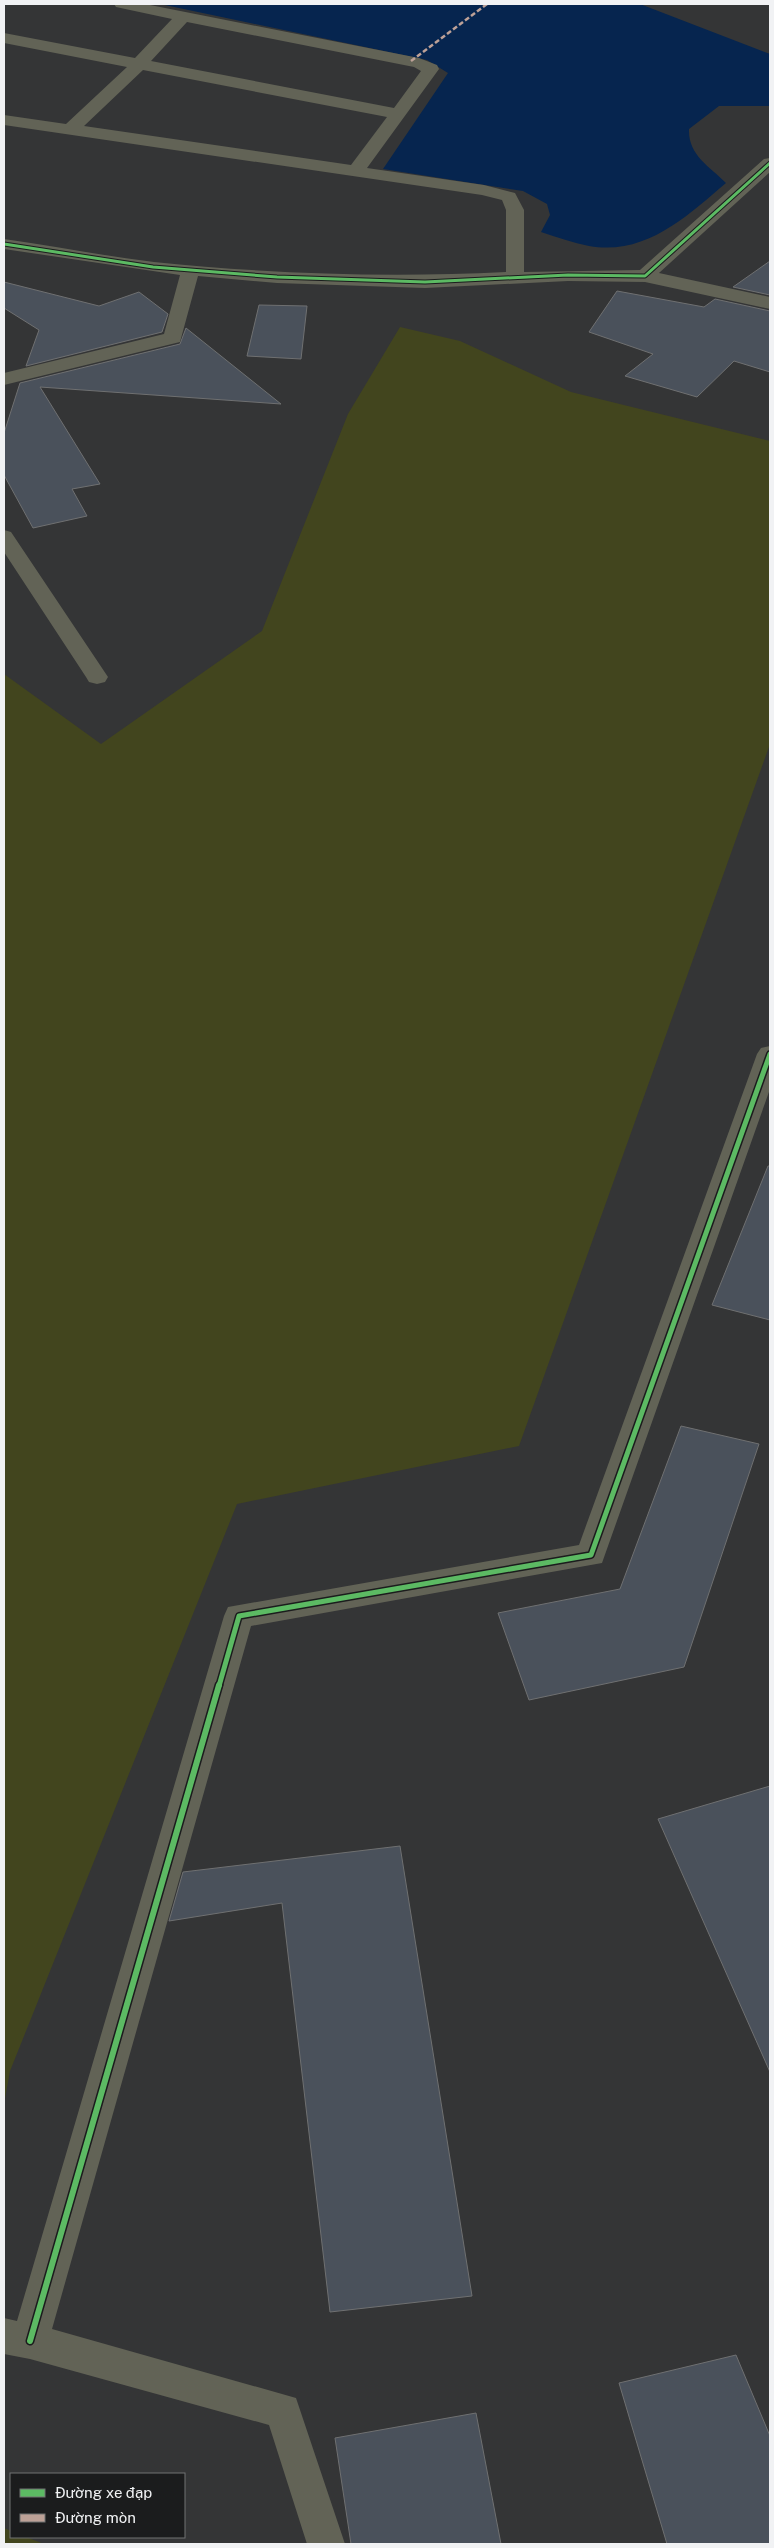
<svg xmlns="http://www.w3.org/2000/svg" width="774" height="2548" font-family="'Public Sans',sans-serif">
<rect width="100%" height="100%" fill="#343536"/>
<g fill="#42451e">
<polygon points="400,327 460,341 571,392 770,441 770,744 519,1446 237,1504 10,2071 4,2104 4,674 101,744 262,631 348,414"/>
<polygon points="4,2528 11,2531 11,2537 26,2537 44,2544 4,2544"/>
</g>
<path fill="#06254f" d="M 160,4 L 640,4 L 770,54 L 770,106 L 719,106 L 689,129 C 688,155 709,166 726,183 C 687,216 646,256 589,246 C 573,243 557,237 541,232 L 550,215 L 547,204 L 523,191 L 383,169 L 448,73 L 427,60 Z"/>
<g fill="#4a515b" stroke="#6f7071">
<polygon points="770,261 770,295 733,287"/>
<polygon points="4,282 99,306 139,292 168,314 162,332 26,366 39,330 4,308"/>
<polygon points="617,291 704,307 715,299 770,311 770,372 734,361 697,397 625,376 653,354 589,332"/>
<polygon points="259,305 307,306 301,359 247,356"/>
<polygon points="186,328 281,404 40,387 100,484 72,489 87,516 33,528 4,475 4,433 20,383 180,344"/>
<polygon points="768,1166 770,1166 770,1320 712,1305"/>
<polygon points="681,1426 759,1444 684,1667 529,1700 498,1613 620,1589"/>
<polygon points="770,1786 770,2072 658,1819"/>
<polygon points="400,1846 472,2296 330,2312 282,1903 169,1921 183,1872"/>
<polygon points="736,2355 770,2436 770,2544 667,2544 619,2383"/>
<polygon points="476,2413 501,2544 351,2544 335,2438"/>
</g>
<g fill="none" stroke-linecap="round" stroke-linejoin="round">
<g fill="#626356" fill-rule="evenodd">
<path d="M 114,4 L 145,4 L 419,58 L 437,65 L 439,69 L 367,168 L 484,185 L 515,193 L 524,210 L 524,272 L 640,270 L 764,159 L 770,158 L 770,172 L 659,273 L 770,297 L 770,309 L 645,282 L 568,281 L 425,288 L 277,283 L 198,276 L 180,342 L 4,385 L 4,373 L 164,334 L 180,275 L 4,249 L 4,239 C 54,246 104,256 154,262 C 271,274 389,278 506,272 L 506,210 L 502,200 L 482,195 L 4,125 L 4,115 L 66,124 L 127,67 L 4,43 L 4,33 L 135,58 L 172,19 L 116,7 ZM 187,22 L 414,67 L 421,71 L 394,108 L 151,61 ZM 143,70 L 387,117 L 351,165 L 84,126 Z"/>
<polygon points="4,530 11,532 108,677 105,682 97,684 89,682 86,677 4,552"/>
<polygon points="770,1046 770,1089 602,1563 251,1626 52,2329 296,2398 345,2544 307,2544 269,2425 30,2359 4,2354 4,2318 17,2321 224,1616 228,1607 579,1545 757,1054 761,1048"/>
</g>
<polyline stroke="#bda197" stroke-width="2.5" stroke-dasharray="5 2.5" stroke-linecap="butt" points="411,61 487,4"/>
<defs>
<polyline id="cycleway-far2" points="4,244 153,267 277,277 425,282 568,275 645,276 770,163"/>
<polyline id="cycleway-far1" points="219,1686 239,1616 591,1555 770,1054"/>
<polyline id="cycleway" points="30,2341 219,1685"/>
</defs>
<use href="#cycleway-far2" stroke="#1b1c1d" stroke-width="5"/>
<use href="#cycleway-far1" stroke="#1b1c1d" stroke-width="8"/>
<use href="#cycleway" stroke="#1b1c1d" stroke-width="9"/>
<use href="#cycleway-far2" stroke="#5cba63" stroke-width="3"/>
<use href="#cycleway-far1" stroke="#5cba63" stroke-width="5"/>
<use href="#cycleway" stroke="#5cba63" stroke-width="6"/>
</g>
<rect width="774" height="2548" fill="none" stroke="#f1f2f4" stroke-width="10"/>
<rect x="10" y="2473" width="175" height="65" fill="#1b1c1d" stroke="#717273"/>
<rect x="20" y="2489" width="25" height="8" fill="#5cba63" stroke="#717273"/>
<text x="55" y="2498" font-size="15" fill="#f1f2f4">Đường xe đạp</text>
<rect x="20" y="2514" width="25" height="8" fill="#bda197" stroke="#717273"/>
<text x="55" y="2523" font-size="15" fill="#f1f2f4">Đường mòn</text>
</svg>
